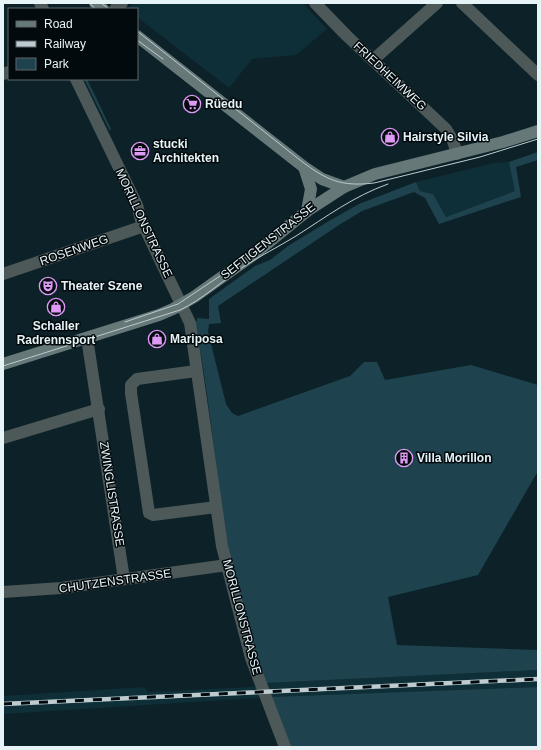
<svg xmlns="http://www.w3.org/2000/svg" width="541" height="750" font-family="Arial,sans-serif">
<rect width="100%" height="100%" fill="#0c2228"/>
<g fill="#0f2f38">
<polygon points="134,3 303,3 327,29 296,55 252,59 229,88 137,17 137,9 129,7"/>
<polygon points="509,162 516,191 446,217 433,194 420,191 416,182 494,163"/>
<polygon points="538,670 538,687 271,697 3,714 3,696 145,687 148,692 252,687 266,683"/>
</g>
<g fill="#1e434e">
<polygon points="84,79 87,79 111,129 110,131"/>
<path d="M 538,152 L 538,160 L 516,167 L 521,197 L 439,224 L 425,198 L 414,192 L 362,211 L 339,225 L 218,306 L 221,323 L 209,324 L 208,332 L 226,404 L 232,413 L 238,416 L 350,376 L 364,362 L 377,362 L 385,380 L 471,365 L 538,385 L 538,471 L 478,575 L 388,597 L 397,645 L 538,650 L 538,670 L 266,683 C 253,644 239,604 231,563 C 216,484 211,402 195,322 L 197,321 L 197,318 L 209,319 L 209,299 L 255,266 L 270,260 L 288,246 L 329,221 L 359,204 L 416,182 L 420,191 L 433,194 L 446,217 L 515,191 L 509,162 Z"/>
<polygon points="538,687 538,747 291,747 271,697"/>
</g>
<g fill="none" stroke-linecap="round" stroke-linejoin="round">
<g stroke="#4d5858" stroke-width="12">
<polyline points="315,3 347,36 446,129 453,141 457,154"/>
<polyline points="462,3 538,75"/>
<polyline points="115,9 122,3"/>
<polyline points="373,60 437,3"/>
<polyline points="3,74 9,72"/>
<polyline points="3,274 144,226"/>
<polyline points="87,338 124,579"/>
<polyline points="196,371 137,379 131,385 131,393 149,513 153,515 216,507"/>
<polyline points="3,438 99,409"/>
<polyline points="3,592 61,588 227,565"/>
</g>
<g stroke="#4d5858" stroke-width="12">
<polyline points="40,3 43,9"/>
<polyline points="76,79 137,205 141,220 190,323 222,546 251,658 285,747"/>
</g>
<g stroke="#667878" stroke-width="12">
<polyline points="95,3 103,9"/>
<polyline points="137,36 304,167 322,179 344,187"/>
<polyline points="304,167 311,189 307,211"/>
<polyline points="3,364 159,315 173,309 194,297 253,255 307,211 344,187 375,174 503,142 538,131"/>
</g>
<g stroke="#beccd1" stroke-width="1">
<polyline points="89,3 96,9"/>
<polyline points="101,3 109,9"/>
<path d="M 137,31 L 300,160 C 326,180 341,187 374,183 L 480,157 L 538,139"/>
<polyline points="137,40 163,59"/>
<polyline points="125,322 178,304 223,274"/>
<path d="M 3,366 L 180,310 C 203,299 222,281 243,267 C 260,256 278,247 296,236 C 326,217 354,196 388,184"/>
</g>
<defs>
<polyline id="rail" points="3,704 538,679"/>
</defs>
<use href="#rail" stroke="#beccd1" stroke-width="4.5"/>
<use href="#rail" stroke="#030a0d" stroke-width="3" stroke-dasharray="9" stroke-linecap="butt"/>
</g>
<defs>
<symbol id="supermarket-ring" viewBox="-11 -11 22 22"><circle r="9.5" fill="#030a0d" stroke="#dd99f3" stroke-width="1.5"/><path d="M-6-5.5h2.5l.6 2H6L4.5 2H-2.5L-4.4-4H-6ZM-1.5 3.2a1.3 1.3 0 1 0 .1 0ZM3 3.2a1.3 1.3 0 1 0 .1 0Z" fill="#dd99f3"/></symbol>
<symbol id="shop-ring" viewBox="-11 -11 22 22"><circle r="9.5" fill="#030a0d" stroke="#dd99f3" stroke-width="1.5"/><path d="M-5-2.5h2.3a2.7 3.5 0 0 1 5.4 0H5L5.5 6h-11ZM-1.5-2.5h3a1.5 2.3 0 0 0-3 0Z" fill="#dd99f3"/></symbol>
<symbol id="office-ring" viewBox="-11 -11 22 22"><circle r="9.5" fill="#030a0d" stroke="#dd99f3" stroke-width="1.5"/><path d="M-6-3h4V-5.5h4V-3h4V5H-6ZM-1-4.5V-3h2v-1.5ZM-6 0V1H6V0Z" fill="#dd99f3"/></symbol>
<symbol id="theatre-ring" viewBox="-11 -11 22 22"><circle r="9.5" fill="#030a0d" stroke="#dd99f3" stroke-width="1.5"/><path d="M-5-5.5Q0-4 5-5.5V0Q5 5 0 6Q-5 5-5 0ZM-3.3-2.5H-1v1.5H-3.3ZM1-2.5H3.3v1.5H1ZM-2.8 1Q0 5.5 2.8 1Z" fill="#dd99f3"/></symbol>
<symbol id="building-ring" viewBox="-11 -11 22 22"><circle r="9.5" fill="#030a0d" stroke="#dd99f3" stroke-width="1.5"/><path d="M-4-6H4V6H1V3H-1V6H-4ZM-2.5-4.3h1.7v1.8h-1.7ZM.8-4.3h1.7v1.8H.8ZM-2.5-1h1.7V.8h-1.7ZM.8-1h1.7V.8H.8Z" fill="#dd99f3"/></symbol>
</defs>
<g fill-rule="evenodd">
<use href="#supermarket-ring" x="182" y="94" width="20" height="20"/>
<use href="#shop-ring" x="380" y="127" width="20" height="20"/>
<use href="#office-ring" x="130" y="141" width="20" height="20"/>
<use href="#theatre-ring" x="38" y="276" width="20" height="20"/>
<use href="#shop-ring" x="46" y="297" width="20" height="20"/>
<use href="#shop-ring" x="147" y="329" width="20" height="20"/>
<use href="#building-ring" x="394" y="448" width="20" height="20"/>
</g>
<g text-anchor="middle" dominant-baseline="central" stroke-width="3" stroke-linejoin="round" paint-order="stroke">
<g font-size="12" fill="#e6f3f7" stroke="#030a0d">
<text transform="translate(390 76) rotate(43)">FRIEDHEIMWEG</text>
<text transform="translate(144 223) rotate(65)">MORILLONSTRASSE</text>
<text transform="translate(268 241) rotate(-38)">SEFTIGENSTRASSE</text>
<text transform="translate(74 250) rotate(-19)">ROSENWEG</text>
<text transform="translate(112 494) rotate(81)">ZWINGLISTRASSE</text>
<text transform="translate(115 581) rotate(-8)">CHUTZENSTRASSE</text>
<text transform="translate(242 617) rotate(75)">MORILLONSTRASSE</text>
</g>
<g font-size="12" font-weight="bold" fill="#e6f3f7" stroke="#030a0d" text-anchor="start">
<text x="205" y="104">Rüedu</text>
<text x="403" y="137">Hairstyle Silvia</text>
<text x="153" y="144">stucki<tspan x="153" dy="14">Architekten</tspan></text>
<text x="61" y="286">Theater Szene</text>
<text x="56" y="326" text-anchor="middle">Schaller<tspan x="56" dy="14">Radrennsport</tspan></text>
<text x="170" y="339">Mariposa</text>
<text x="417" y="458">Villa Morillon</text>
</g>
</g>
<rect width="541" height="750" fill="none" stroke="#e6f3f7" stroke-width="8"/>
<rect x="8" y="8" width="130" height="72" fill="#030a0d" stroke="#5e676b"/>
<rect x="16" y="21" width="20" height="6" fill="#667878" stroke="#5e676b"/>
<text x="44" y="28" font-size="12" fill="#e6f3f7">Road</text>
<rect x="16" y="41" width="20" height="6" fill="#beccd1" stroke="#5e676b"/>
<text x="44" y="48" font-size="12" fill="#e6f3f7">Railway</text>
<rect x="16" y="58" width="20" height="12" fill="#1e434e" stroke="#5e676b"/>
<text x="44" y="68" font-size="12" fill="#e6f3f7">Park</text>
</svg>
